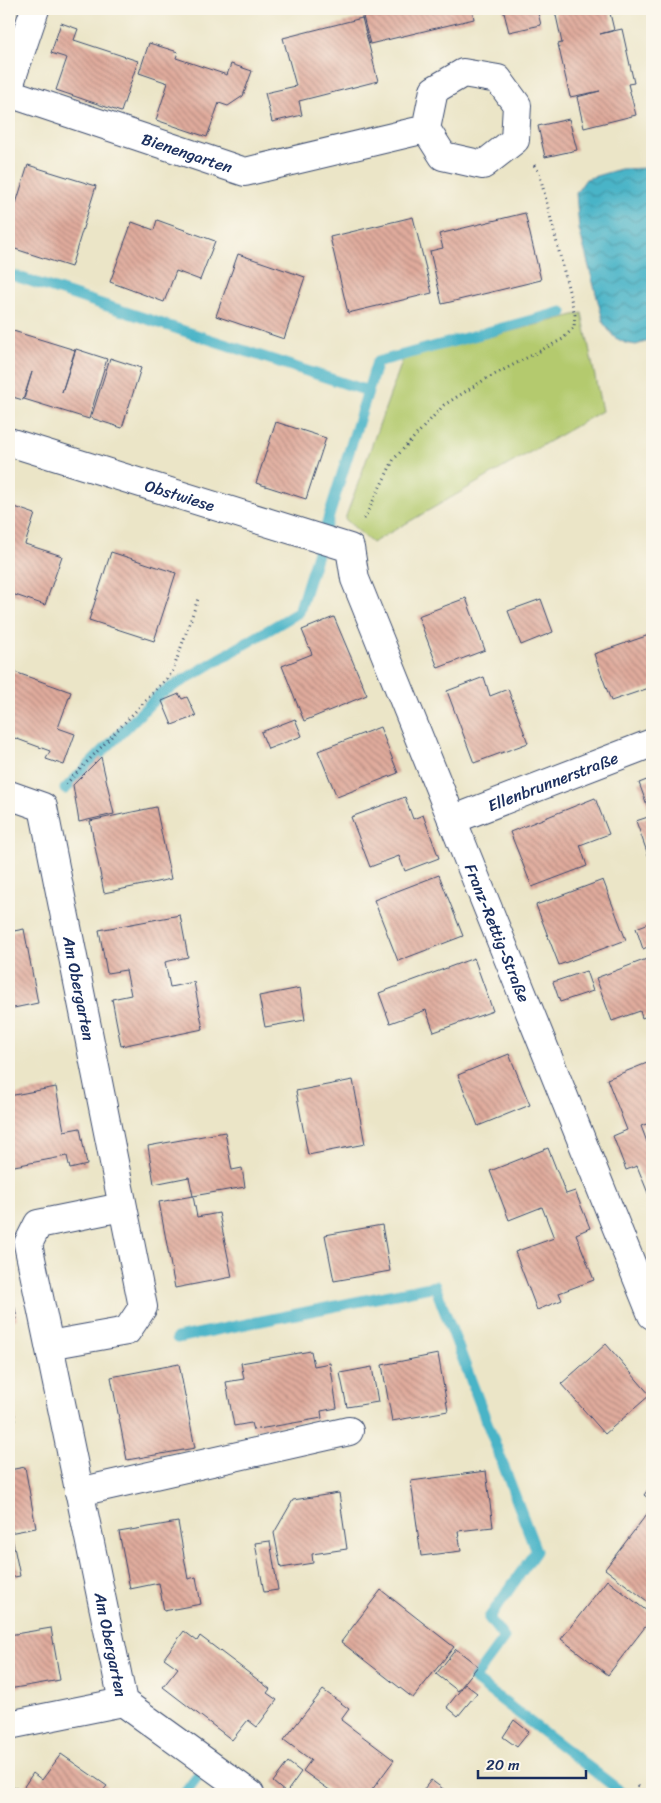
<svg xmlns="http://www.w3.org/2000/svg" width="661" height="1803" font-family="Sriracha,sans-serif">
<defs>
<pattern id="water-waves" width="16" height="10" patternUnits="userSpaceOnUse" patternTransform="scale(1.25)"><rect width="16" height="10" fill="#4ab4c7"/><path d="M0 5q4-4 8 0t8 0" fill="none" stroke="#3d93a5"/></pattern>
<pattern id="building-back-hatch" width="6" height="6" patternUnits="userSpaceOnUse" patternTransform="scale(1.25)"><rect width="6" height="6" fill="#e0ab9c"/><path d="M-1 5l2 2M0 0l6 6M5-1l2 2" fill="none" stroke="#b58c82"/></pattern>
</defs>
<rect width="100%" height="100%" fill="#fbf7ec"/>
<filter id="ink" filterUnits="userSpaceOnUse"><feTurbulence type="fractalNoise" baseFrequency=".02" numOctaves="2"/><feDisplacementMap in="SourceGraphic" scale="10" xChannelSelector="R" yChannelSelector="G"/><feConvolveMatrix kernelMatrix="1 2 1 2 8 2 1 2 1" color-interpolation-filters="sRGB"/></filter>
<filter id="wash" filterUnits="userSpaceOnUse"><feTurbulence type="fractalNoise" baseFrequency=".0096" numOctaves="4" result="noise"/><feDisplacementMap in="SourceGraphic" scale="20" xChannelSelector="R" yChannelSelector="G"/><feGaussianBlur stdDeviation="1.12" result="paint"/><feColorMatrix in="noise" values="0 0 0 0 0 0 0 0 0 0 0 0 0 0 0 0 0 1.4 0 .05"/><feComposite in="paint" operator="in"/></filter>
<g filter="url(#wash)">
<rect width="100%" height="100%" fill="#ebe5c7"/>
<polygon fill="#b4ca6e" stroke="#687c66" points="582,313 602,411 372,543 345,519 403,359"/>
<polygon fill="url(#water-waves)" stroke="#327292" points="648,168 652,171 652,340 636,345 625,343 614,337 604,324 579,229 576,193 586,179 620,169"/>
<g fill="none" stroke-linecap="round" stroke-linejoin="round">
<g stroke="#4ab4c7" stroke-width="11">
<polyline points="9,274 368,391"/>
<polyline points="65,789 160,694 299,612 377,362 562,312"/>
<polyline points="177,1338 435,1286 536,1551 489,1618 504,1638 474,1679 624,1794"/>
<polyline points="184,1794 197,1777"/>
</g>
</g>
<g id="blocks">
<g fill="url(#building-back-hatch)">
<polygon points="361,9 472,9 474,19 370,44"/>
<polygon points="503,9 537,9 541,25 509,32"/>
<polygon points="566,9 609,9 614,30 600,34 622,29 634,83 628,84 636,115 584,128 577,97 600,91 570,97 558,44 562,43 555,11"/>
<polygon points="362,18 378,81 299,101 302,115 272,122 265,93 296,86 283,38"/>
<polygon points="61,23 78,29 74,40 138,61 121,112 56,90 67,58 51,53"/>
<polygon points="149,43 178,52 176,58 227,75 231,64 252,71 243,96 228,106 219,103 207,137 156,120 168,83 139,73"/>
<polygon points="569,119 577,150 545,157 538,126"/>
<polygon points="28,165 96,186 71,267 9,247 9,226"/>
<polygon points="525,213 541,280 442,304 430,251 443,248 439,234"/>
<polygon points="413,217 432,293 348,313 330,237"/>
<polygon points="157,220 215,241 200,280 176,271 164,302 110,282 132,222 154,230"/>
<polygon points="238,254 305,277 284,339 216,316"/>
<polygon points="10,330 75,350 62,392 76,349 107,359 89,419 24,399 32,372 23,400 9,396"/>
<polygon points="110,358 141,368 122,428 91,418"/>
<polygon points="276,422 326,438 306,499 256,483"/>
<polygon points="9,505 35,514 25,544 62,556 45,605 9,593"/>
<polygon points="111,552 176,573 154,641 89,620"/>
<polygon points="466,598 485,650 438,668 418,616"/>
<polygon points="541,599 553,632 521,645 508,611"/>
<polygon points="334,617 367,695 304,721 282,666 312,654 302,630"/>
<polygon points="652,634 652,687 611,701 594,654"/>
<polygon points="9,670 71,692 58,728 75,734 64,765 46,759 50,751 9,736"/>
<polygon points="484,677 490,696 508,689 528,743 474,763 447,691"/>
<polygon points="179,694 182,699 187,697 196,716 172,725 162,701"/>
<polygon points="295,719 302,736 268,749 261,732"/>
<polygon points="380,727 398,773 337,797 318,751"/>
<polygon points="101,757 114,814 79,822 73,785"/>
<polygon points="652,778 652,866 636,821 651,816 639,783"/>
<polygon points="405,797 413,819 423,815 439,858 405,871 399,856 370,867 351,817"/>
<polygon points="595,798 609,834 580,845 587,866 532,887 510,832"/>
<polygon points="156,807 171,879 104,893 90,821"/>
<polygon points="439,875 463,936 398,961 374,900"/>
<polygon points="603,880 626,940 559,965 536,905"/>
<polygon points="180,915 188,957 165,962 170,987 194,982 203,1029 121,1046 112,999 131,995 126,970 107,973 99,930"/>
<polygon points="652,922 652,945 643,949 636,928"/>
<polygon points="24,929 38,1003 9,1009 9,932"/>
<polygon points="652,957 652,1014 642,1018 640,1011 612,1021 596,978"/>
<polygon points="474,958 493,1011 434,1032 426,1010 390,1023 379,993"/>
<polygon points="586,971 593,991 560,1002 553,982"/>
<polygon points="300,988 305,1020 265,1027 259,996"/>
<polygon points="509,1054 530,1105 478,1126 458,1075"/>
<polygon points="652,1061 652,1122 641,1126 652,1155 652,1203 637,1166 626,1170 613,1136 627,1130 607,1079"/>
<polygon points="353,1080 365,1144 308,1155 296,1091"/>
<polygon points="56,1087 64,1131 80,1128 87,1165 70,1169 67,1156 9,1167 9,1096"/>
<polygon points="225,1132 232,1170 242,1168 245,1187 193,1196 189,1177 154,1184 148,1146"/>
<polygon points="548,1148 566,1194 575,1191 590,1228 576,1234 594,1280 559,1293 562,1300 537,1310 515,1252 554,1238 542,1207 509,1220 490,1171"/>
<polygon points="193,1196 197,1217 219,1213 232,1277 175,1288 159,1202"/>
<polygon points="382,1225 390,1271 334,1281 325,1235"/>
<polygon points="14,1304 17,1319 9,1321 9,1305"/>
<polygon points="606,1344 650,1395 605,1434 561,1384"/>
<polygon points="311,1351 314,1366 330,1363 337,1408 321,1411 322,1418 253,1430 251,1423 234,1426 226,1382 244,1379 241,1363"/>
<polygon points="438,1354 448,1411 392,1421 382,1365"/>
<polygon points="179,1364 195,1448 127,1460 111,1377"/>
<polygon points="372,1367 378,1402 347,1407 340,1373"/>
<polygon points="9,1386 16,1421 9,1422"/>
<polygon points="25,1467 36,1528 9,1533 9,1470"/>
<polygon points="486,1471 493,1527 458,1531 461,1551 421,1556 411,1481"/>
<polygon points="652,1484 652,1501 644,1495"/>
<polygon points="339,1493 347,1549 312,1554 313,1563 281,1568 274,1533 293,1500"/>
<polygon points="650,1510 652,1512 651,1604 605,1569"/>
<polygon points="178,1522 188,1579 196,1577 201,1604 164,1611 159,1583 130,1589 119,1532"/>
<polygon points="270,1541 278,1590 264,1592 255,1543"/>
<polygon points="9,1542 13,1542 20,1576 9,1578"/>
<polygon points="607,1580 652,1615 652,1618 608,1675 561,1639"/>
<polygon points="381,1590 454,1647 413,1698 341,1642"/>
<polygon points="51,1628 60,1680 9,1689 9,1635"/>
<polygon points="184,1631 197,1641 200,1636 270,1689 267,1693 277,1700 257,1727 248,1720 232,1740 163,1687 178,1668 164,1658"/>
<polygon points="456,1649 478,1666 458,1691 436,1674"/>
<polygon points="465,1684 477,1693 458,1716 447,1707"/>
<polygon points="323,1690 349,1709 341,1720 394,1760 369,1794 335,1794 303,1771 311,1760 284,1740"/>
<polygon points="514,1720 529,1732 517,1747 503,1737"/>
<polygon points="61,1754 107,1786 100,1794 26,1794 21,1791 33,1773 42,1780"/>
<polygon points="288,1762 301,1772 286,1793 273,1782"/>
<polygon points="431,1780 450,1794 420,1794"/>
<polygon points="17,1787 19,1794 9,1794 9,1788"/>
</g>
</g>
</g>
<g filter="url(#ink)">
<use href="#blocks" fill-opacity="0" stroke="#3a4a6e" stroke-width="1"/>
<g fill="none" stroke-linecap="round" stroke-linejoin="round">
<defs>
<g id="minor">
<polygon points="463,73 498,79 517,105 515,140 483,165 443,156 426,129 434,90"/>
<polyline points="9,86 35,9"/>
<path id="s1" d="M 9,93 L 245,172 L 426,129"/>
<path id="s2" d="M 9,442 L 350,548 L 355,579 L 652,1315"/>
<path id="s3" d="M 9,795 L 43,807 L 143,1307 L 127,1331 L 49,1345 L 123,1702 L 250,1794"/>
<path id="s4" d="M 452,820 L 652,743"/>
<polyline points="49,1345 28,1244 38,1224 122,1207"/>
<polyline points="79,1492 349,1431"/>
<polyline points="9,1725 123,1702"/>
</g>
</defs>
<use href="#minor" stroke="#3a4a6e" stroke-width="30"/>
<g stroke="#3a4a6e" stroke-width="3" stroke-dasharray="1 4" stroke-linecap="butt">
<polyline points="364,519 394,459 444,405 484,380 563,339 574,327 575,315 539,172 534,165"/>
<polyline points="66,784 172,673 198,599"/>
<polyline points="638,1786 645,1794"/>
</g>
<use href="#minor" stroke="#fff" stroke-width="28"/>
</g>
</g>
<g text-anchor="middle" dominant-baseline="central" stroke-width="4" stroke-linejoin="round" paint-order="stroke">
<g font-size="16" fill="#1b2f5e" stroke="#fbf7ec">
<text stroke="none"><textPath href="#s1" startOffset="188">Bienengarten</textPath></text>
<text stroke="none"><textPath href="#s2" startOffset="179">Obstwiese</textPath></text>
<text stroke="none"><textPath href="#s4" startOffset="108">Ellenbrunnerstraße</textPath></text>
<text stroke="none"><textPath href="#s2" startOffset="770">Franz-Rettig-Straße</textPath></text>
<text stroke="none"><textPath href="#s3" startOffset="221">Am Obergarten</textPath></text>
<text stroke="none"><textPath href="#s3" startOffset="960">Am Obergarten</textPath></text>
</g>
</g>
<rect width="661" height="1803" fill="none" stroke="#fbf7ec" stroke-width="30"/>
<path d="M478 1770v8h108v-8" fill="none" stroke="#1b2f5e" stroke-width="2.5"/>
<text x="486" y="1770" font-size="15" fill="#1b2f5e" stroke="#fbf7ec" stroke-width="4" paint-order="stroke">20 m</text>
</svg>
